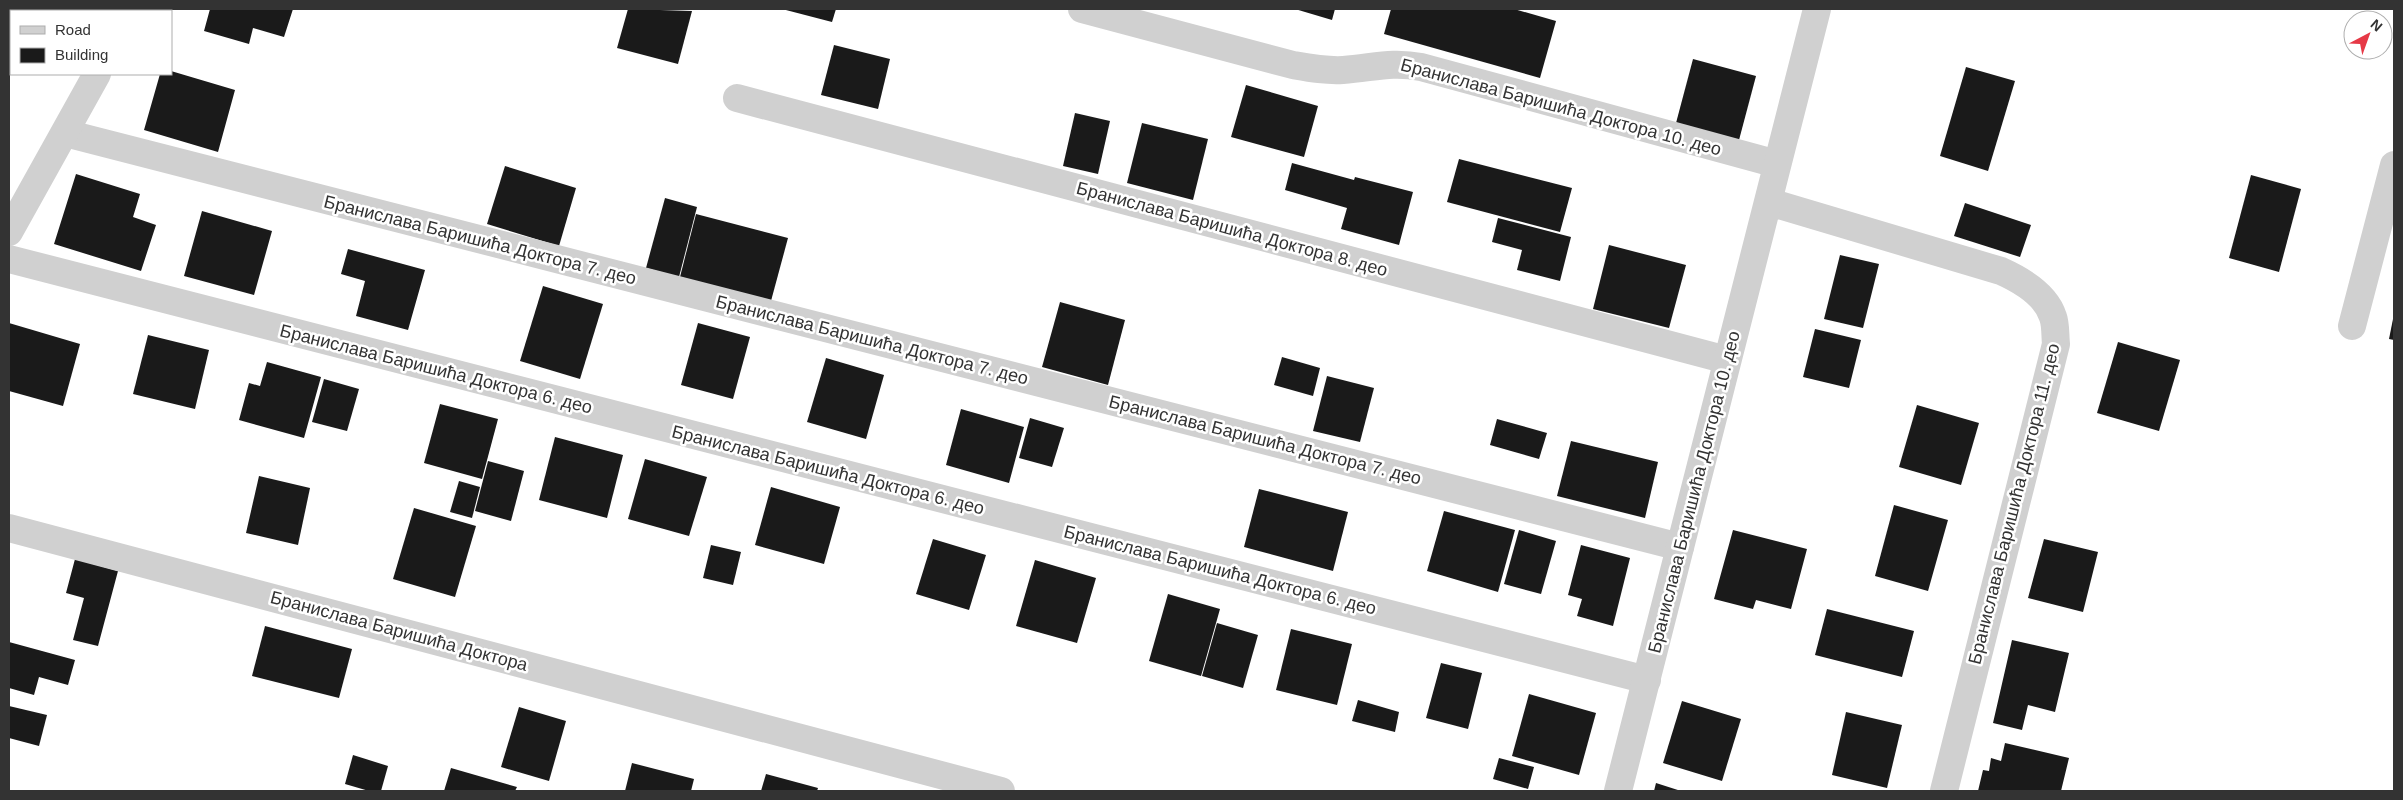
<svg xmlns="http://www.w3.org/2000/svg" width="2403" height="800" font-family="Arial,sans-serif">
<rect width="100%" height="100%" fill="#fff"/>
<g fill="#1a1a1a">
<polygon points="210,9 293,9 284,37 253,28 249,44 204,31"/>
<polygon points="628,9 692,11 678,64 617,48"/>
<polygon points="782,9 836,9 832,22"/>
<polygon points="1295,9 1335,9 1332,20"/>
<polygon points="1391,9 1514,9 1556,21 1540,78 1384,34"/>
<polygon points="834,45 890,59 878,109 821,95"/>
<polygon points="1693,59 1756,76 1739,140 1676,123"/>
<polygon points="1966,67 2015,81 1988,171 1940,156"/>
<polygon points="171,71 235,90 218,152 144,130 160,74 171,74"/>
<polygon points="1246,85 1318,106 1304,157 1231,137"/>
<polygon points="1075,113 1110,121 1098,174 1063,166"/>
<polygon points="1142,123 1208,139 1193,200 1127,183"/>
<polygon points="1459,159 1572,188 1560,232 1447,202"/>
<polygon points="1292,163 1354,180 1355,177 1413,192 1399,245 1341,229 1347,208 1285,190"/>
<polygon points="505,166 576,188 559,246 487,224"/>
<polygon points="76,174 140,194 133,217 156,225 141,271 54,244"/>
<polygon points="2251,175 2301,189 2279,272 2229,258"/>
<polygon points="665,198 697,207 679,277 646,268"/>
<polygon points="1965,203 2031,225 2020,257 1954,236"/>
<polygon points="202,211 272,231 254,295 184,276"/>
<polygon points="696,214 788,238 771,301 680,277"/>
<polygon points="1498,218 1571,237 1560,281 1517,270 1522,250 1492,242"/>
<polygon points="1609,245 1686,265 1669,328 1593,309"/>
<polygon points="348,249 425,270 408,330 356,316 365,281 341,274"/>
<polygon points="1840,255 1879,264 1863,328 1824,319"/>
<polygon points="543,286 603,304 580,379 520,361"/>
<polygon points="1060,302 1125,320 1108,385 1042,367"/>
<polygon points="2393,319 2394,319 2394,340 2389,339"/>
<polygon points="9,323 80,344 63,406 9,391"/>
<polygon points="698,323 750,337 733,399 681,385"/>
<polygon points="1815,329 1861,340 1849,388 1803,377"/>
<polygon points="148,335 209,350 195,409 133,394"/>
<polygon points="2118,342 2180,360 2159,431 2097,413"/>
<polygon points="1282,357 1320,368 1313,396 1274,385"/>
<polygon points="826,358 884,375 866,439 807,422"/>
<polygon points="267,362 321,377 304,438 239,420 249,383 260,386"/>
<polygon points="1327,376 1374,388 1360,442 1313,431"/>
<polygon points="324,379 359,389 347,431 312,422"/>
<polygon points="440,404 498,419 482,479 424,463"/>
<polygon points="1917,405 1979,423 1961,485 1899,467"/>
<polygon points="961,409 1024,427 1009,483 946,465"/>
<polygon points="1030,418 1064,428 1052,467 1019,458"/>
<polygon points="1497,419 1547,433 1539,459 1490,445"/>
<polygon points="555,437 623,455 607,518 539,500"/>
<polygon points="1571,441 1658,462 1645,518 1557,496"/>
<polygon points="645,459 707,477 689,536 628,519"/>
<polygon points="488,461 524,471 511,521 475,511"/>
<polygon points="259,476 310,488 298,545 246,533"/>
<polygon points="459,481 480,487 472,518 450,512"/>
<polygon points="771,487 840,507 824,564 755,545"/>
<polygon points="1259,489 1348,512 1333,571 1244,547"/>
<polygon points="1894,505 1948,520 1928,591 1875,576"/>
<polygon points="414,508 476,526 455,597 393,579"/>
<polygon points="1444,511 1515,530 1498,592 1427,571"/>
<polygon points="1519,530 1556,541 1541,594 1504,584"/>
<polygon points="1733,530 1807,549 1791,609 1756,600 1753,609 1714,599"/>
<polygon points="933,539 986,555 969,610 916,594"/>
<polygon points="2044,539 2098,552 2083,612 2028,598"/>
<polygon points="711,545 741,552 733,585 703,578"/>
<polygon points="1581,545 1630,558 1613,626 1577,616 1582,599 1568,595"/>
<polygon points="75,559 118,571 98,646 73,640 84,598 66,593"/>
<polygon points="1035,560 1096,578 1077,643 1016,626"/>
<polygon points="1168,594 1220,609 1201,676 1149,661"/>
<polygon points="1827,609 1914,631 1902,677 1815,655"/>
<polygon points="1217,623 1258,635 1243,688 1202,676"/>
<polygon points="265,626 352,649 339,698 252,676"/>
<polygon points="1291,629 1352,644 1337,705 1276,690"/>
<polygon points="2012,640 2069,653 2055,712 2028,705 2022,730 1993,723"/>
<polygon points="9,642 75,660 68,685 39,677 34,695 9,688"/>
<polygon points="1441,663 1482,673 1468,729 1426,718"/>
<polygon points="1529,694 1596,713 1579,775 1512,756"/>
<polygon points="1358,700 1399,712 1395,732 1352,721"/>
<polygon points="1682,701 1741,719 1722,781 1663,763"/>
<polygon points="9,706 47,715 39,746 9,738"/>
<polygon points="519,707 566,721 549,781 501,767"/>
<polygon points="1846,712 1902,725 1887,788 1832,775"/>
<polygon points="2005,743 2069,758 2061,791 1978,791 1983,770 1989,771 1991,758 2001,761"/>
<polygon points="353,755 388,766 381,791 369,791 345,784"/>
<polygon points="1499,758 1534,767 1528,789 1493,779"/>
<polygon points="632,763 694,779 691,791 625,791"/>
<polygon points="451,768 517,787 515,791 444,791"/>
<polygon points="766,774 818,788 817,791 761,791"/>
<polygon points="1656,783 1681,791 1654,791"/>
</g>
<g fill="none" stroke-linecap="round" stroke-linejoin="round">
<g stroke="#d0d0d0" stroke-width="28">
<path d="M 1082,9 L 1293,65 C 1310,68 1326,71 1343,70 C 1373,68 1391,61 1421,67 L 1777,164"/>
<polyline points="131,11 133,9"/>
<polyline points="737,98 1727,360"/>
<polyline points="65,133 1680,547"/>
<path d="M 1769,202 L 2001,271 C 2021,280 2046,294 2053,317 C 2056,325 2055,336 2056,344 L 1944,791"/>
<polyline points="9,232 97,74"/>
<polyline points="9,259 1647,680"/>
<polyline points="2352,326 2394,165"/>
<polyline points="9,528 1001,791"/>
<polyline points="1618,791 1817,9"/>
</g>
</g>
<g text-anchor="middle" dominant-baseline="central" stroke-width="5" stroke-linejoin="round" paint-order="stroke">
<g font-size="18" fill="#333" stroke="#fff">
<text transform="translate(1561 107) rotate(15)">Бранислава Баришића Доктора 10. део</text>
<text transform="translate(1232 229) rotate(15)">Бранислава Баришића Доктора 8. део</text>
<text transform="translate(480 240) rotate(14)">Бранислава Баришића Доктора 7. део</text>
<text transform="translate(872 340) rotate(14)">Бранислава Баришића Доктора 7. део</text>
<text transform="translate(436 369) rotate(14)">Бранислава Баришића Доктора 6. део</text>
<text transform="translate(1265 440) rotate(14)">Бранислава Баришића Доктора 7. део</text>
<text transform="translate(828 470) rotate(14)">Бранислава Баришића Доктора 6. део</text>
<text transform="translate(1694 492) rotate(-76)">Бранислава Баришића Доктора 10. део</text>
<text transform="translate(2014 504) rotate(-76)">Бранислава Баришића Доктора 11. део</text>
<text transform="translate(1220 570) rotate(14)">Бранислава Баришића Доктора 6. део</text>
<text transform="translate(399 631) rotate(15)">Бранислава Баришића Доктора</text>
</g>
</g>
<rect width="2403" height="800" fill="none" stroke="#333333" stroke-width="20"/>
<rect x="10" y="10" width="162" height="65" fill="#ffffff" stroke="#adadad"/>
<rect x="20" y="26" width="25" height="8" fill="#d0d0d0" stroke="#adadad"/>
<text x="55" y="35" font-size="15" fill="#333333">Road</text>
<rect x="20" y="48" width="25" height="15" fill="#1a1a1a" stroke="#adadad"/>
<text x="55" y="60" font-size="15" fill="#333333">Building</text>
<g transform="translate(2368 35) rotate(41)"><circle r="24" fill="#ffffff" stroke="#adadad"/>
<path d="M0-4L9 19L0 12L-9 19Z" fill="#e63946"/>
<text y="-8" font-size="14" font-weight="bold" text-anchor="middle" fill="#333333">N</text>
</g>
</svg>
